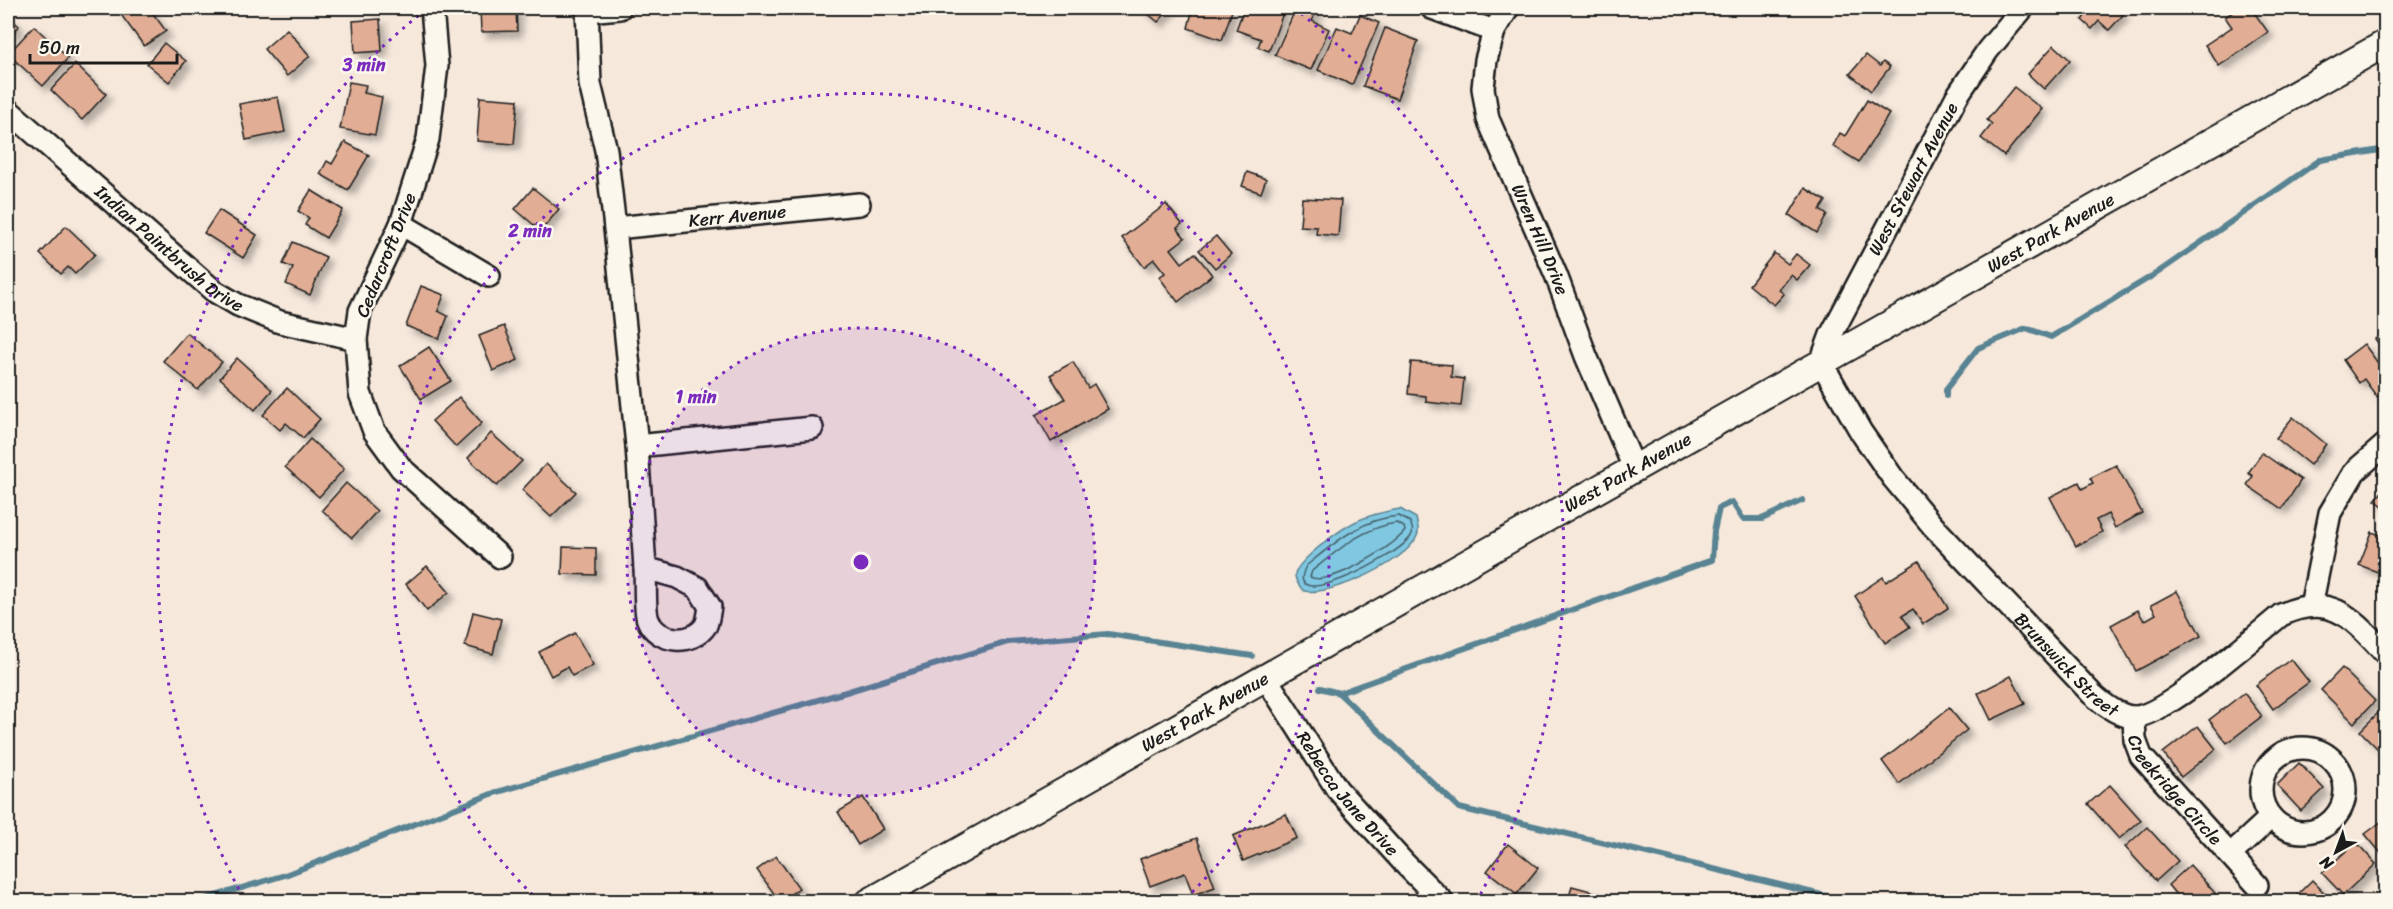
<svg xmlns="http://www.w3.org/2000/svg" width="2393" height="909" font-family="Sriracha,sans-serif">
<defs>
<filter id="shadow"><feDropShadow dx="5.5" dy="5.5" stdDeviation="3" flood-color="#0004"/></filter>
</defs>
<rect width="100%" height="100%" fill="#f6e8db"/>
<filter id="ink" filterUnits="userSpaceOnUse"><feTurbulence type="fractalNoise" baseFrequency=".0167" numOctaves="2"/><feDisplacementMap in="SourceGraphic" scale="12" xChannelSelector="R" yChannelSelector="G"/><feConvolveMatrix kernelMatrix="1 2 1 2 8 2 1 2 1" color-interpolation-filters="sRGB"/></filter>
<g filter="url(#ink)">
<path fill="#80c7e1" stroke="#588392" stroke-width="1.5" d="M 1400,509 L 1416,518 C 1417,524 1420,530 1417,536 C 1407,562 1331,596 1304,591 C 1300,587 1295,581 1295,575 C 1296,562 1335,534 1346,527 C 1361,517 1382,512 1400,509 Z"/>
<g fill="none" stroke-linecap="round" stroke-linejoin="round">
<g stroke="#44606b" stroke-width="1.5">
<path d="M 1399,516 L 1410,522 C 1412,527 1414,531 1411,536 C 1399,557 1280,617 1306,566 C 1333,544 1362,518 1399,516 Z"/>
<path d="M 1397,523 L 1404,527 L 1405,531 C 1393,547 1329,587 1310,577 L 1312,571 C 1337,551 1363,527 1397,523 Z"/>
</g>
<g stroke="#588392" stroke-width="6">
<polyline points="1946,396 1946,389 1978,348 2026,328 2051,337 2157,273 2320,160 2386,149"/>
<polyline points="1320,688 1339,693 1459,808 1851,902"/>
<polyline points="1339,693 1712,560 1714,531 1719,508 1732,502 1743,519 1762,519 1803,500"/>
<polyline points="195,902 285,875 494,793 846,692 1008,642 1108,634 1252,656"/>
</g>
</g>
<g fill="#e1ae95" stroke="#1c1c1c" stroke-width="1.5" filter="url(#shadow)">
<polygon points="126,8 149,8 166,31 144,46 119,12"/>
<polygon points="480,8 516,8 517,31 481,32"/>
<polygon points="1141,8 1171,8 1158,22"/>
<polygon points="1193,8 1233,8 1222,40 1188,28"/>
<polygon points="1244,8 1285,8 1269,51 1258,47 1261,39 1236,30"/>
<polygon points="1296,8 1318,8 1312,21 1329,29 1311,70 1275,55"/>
<polygon points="2091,8 2120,8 2118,10 2123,15 2109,30 2099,21 2092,29 2082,20"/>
<polygon points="2239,8 2251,8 2268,32 2219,66 2205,45 2232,27 2225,17"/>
<polygon points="1360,15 1379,23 1352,85 1318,70 1337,27 1352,33"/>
<polygon points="8,16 19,26 8,38"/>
<polygon points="380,19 382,51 355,53 353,21"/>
<polygon points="34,26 68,58 43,86 8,54"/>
<polygon points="1385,28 1418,41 1397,99 1363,86"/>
<polygon points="287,29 310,56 287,76 264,49"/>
<polygon points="164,43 186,61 169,82 147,64"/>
<polygon points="2054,45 2070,60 2044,89 2028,74"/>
<polygon points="1866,55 1880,66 1883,62 1890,67 1871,91 1850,74"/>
<polygon points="75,64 106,94 82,120 51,90"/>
<polygon points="349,82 366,85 364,93 382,97 375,135 340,129"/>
<polygon points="2014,87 2042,109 2004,156 1981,138 1992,124 1987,120"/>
<polygon points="278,97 285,132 246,140 239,104"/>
<polygon points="480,97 518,100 514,144 477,141"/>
<polygon points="1867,100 1889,114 1859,162 1833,146 1840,133 1845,136"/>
<polygon points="345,142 369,155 348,190 320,174 327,161 332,164"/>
<polygon points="1247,172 1266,179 1261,193 1242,186"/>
<polygon points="533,188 559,209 541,231 515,209"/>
<polygon points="1805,188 1826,201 1820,210 1827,215 1817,233 1789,215"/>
<polygon points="311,190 343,210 326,238 305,225 309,218 298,211"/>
<polygon points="1302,198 1341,200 1338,236 1316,234 1317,227 1300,226"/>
<polygon points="1166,204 1182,224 1177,228 1185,238 1171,249 1182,263 1195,253 1212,275 1178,302 1159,277 1165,273 1154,259 1144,267 1122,238"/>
<polygon points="219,210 257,235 243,258 204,233"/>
<polygon points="66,226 95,254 75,274 68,267 61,274 40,254"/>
<polygon points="1216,236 1231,254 1215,268 1199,250"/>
<polygon points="293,242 326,257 310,295 286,284 293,268 283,264"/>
<polygon points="1774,253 1788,264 1796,254 1810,265 1797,280 1791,275 1779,290 1784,294 1774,305 1749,285"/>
<polygon points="421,286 444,295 438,311 448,316 439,339 406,326"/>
<polygon points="504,326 518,360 493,371 479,336"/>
<polygon points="2386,332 2386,354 2375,339"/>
<polygon points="187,333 222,362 198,390 163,361"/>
<polygon points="2364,344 2386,374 2386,391 2377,397 2364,379 2359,383 2343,360"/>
<polygon points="429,347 451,381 421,399 400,366"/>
<polygon points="237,358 272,390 255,410 220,378"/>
<polygon points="1073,362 1088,388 1094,384 1108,409 1051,442 1036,415 1065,399 1050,375"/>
<polygon points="1411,362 1452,365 1451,377 1464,379 1461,406 1426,402 1426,396 1408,394"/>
<polygon points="287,388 320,419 303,438 286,423 280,430 263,415"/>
<polygon points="459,397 482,423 456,447 432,421"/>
<polygon points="2293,417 2326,444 2310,465 2276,438"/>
<polygon points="491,433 522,461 497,486 468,458"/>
<polygon points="310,439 344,469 319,497 285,467"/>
<polygon points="2262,453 2301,480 2282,509 2247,485 2253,476 2248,473"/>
<polygon points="546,464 576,492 551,517 522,490"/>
<polygon points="2116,465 2142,513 2115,528 2108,514 2096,520 2102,532 2076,546 2050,497 2079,482 2082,489 2093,483 2090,478"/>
<polygon points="346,483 377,511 352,538 322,510"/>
<polygon points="2386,487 2386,508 2375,500"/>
<polygon points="2372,532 2386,537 2386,575 2359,565"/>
<polygon points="563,547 596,548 596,575 562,574"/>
<polygon points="1919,561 1948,608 1923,624 1913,609 1902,616 1910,627 1885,643 1855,596 1883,577 1886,582"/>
<polygon points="427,566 449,592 427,611 406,584"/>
<polygon points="2177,591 2201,636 2136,671 2111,625 2138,610 2144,621 2156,614 2151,605"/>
<polygon points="473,612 501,619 493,654 465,646"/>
<polygon points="575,633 593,665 572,676 567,667 551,676 539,652"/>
<polygon points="2291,659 2309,682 2273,709 2256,685"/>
<polygon points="2342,668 2375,701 2354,723 2321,690"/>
<polygon points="2011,676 2025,704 1991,720 1978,693"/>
<polygon points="2244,693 2262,716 2227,743 2209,720"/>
<polygon points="1949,708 1967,730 1899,784 1882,761"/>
<polygon points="2381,710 2386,714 2386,757 2360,731"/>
<polygon points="2198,726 2216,749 2181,777 2163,753"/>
<polygon points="2299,763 2324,789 2301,811 2277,785"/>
<polygon points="2110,785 2141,820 2119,839 2088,804"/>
<polygon points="863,797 883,829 858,845 838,812"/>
<polygon points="1286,814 1297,838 1243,861 1233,836"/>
<polygon points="2386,818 2386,857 2385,858 2365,834"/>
<polygon points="2147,827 2178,861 2156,881 2125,847"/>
<polygon points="1197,838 1215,887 1193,895 1185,873 1150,886 1140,859"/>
<polygon points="2356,842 2376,864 2343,895 2322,873"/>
<polygon points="1508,844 1538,868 1517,894 1487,871"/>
<polygon points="776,856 799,888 780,902 757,870"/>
<polygon points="2190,865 2222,901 2182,902 2168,885"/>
<polygon points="2312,880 2333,902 2290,902"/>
<polygon points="1572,886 1605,895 1603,902 1559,902 1560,898 1568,901"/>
</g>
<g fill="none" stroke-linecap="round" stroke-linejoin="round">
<defs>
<g id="minor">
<polyline points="432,8 437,66 428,139 401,224 360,311 356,339 360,393 374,431 401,468 500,557"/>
<polyline points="587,8 590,84 606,150 615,228 637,446 645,568"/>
<polyline points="1432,8 1494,31"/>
<path id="s1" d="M 1508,8 L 1494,31 L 1486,60 L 1483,88 L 1488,119 L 1556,275 L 1586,356 L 1635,470"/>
<path id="s2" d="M 2023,8 L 1988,50 L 1957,96 L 1831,335 L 1821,362 L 1861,432 L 1893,478 L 1933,526 L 2092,694 C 2103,704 2117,715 2132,717 C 2161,720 2255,636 2281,615 C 2331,591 2353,619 2386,654"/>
<polyline points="587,11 620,8"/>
<path id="s3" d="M 8,110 L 214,291 L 238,305 L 280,322 L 356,339"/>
<polyline points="401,224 489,276"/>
<path id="s4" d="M 615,228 L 859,204"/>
<polyline points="637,446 812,428"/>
<path d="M 645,568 L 677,577 L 698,588 L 710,607 C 709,612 708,621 706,625 C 693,646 657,643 648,620 C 644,610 646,579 645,568 Z"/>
<polyline points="2311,606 2330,513 2355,471 2386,444"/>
<path id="s5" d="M 1266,678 L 1337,789 L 1405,864 L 1443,902"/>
<path id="s6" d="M 2134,717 L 2135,740 L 2141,756 L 2257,885"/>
<circle cx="2303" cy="790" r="42"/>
<polyline points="2230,855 2270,818"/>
</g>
<g id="major">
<path id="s7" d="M 869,902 L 2386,43"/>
</g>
</defs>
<use href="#minor" stroke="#1c1c1c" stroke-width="26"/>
<use href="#major" stroke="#1c1c1c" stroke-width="30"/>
<use href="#minor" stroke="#fbf7ec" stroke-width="21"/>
<use href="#major" stroke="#fbf7ec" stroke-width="26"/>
</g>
</g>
<circle cx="861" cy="562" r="234" fill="#7b2cbf" fill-opacity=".12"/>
<g fill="none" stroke="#7b2cbf" stroke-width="3" stroke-dasharray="3 6">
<circle cx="861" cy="562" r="234"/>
<path d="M539 901A468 468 0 1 1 1183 901"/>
<path d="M243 897A703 703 0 0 1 428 8M1294 8A703 703 0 0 1 1479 897"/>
</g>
<g text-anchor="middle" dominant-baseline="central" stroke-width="5" stroke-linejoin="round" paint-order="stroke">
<g font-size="18" fill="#1c1c1c" stroke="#fbf7ec">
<text transform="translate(1913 179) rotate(-62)">West Stewart Avenue</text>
<text stroke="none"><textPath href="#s4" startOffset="123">Kerr Avenue</textPath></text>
<text stroke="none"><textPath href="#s7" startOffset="1358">West Park Avenue</textPath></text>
<text stroke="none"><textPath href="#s1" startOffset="248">Wren Hill Drive</textPath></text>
<text stroke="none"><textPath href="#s3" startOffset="213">Indian Paintbrush Drive</textPath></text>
<text transform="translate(386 255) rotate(-68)">Cedarcroft Drive</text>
<text stroke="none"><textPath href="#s7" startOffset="872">West Park Avenue</textPath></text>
<text stroke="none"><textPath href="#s2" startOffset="801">Brunswick Street</textPath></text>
<text stroke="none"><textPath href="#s7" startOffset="386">West Park Avenue</textPath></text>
<text stroke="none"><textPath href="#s6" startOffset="87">Creekridge Circle</textPath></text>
<text stroke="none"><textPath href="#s5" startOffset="142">Rebecca Jane Drive</textPath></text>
</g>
</g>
<circle cx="861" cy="562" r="9" fill="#7b2cbf" stroke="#fbf7ec" stroke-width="3"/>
<g font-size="18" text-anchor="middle" font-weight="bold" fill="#7b2cbf" stroke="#fbf7ec" stroke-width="5" stroke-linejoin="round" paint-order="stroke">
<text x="364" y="71">3 min</text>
<text x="530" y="237">2 min</text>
<text x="696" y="403">1 min</text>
</g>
<rect width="2393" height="909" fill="none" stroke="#fbf7ec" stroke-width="30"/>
<rect x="15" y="15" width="2363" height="879" fill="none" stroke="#1c1c1c" stroke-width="2" filter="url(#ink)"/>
<g transform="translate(2336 852) rotate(221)" stroke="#fbf7ec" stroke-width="4.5" paint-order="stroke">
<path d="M0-4.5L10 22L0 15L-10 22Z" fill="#1c1c1c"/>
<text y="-9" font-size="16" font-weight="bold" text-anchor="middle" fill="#1c1c1c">N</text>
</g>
<path d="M30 54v9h147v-9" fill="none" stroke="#1c1c1c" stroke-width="3"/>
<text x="39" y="54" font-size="18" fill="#1c1c1c" stroke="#fbf7ec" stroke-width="4.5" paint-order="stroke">50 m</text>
</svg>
